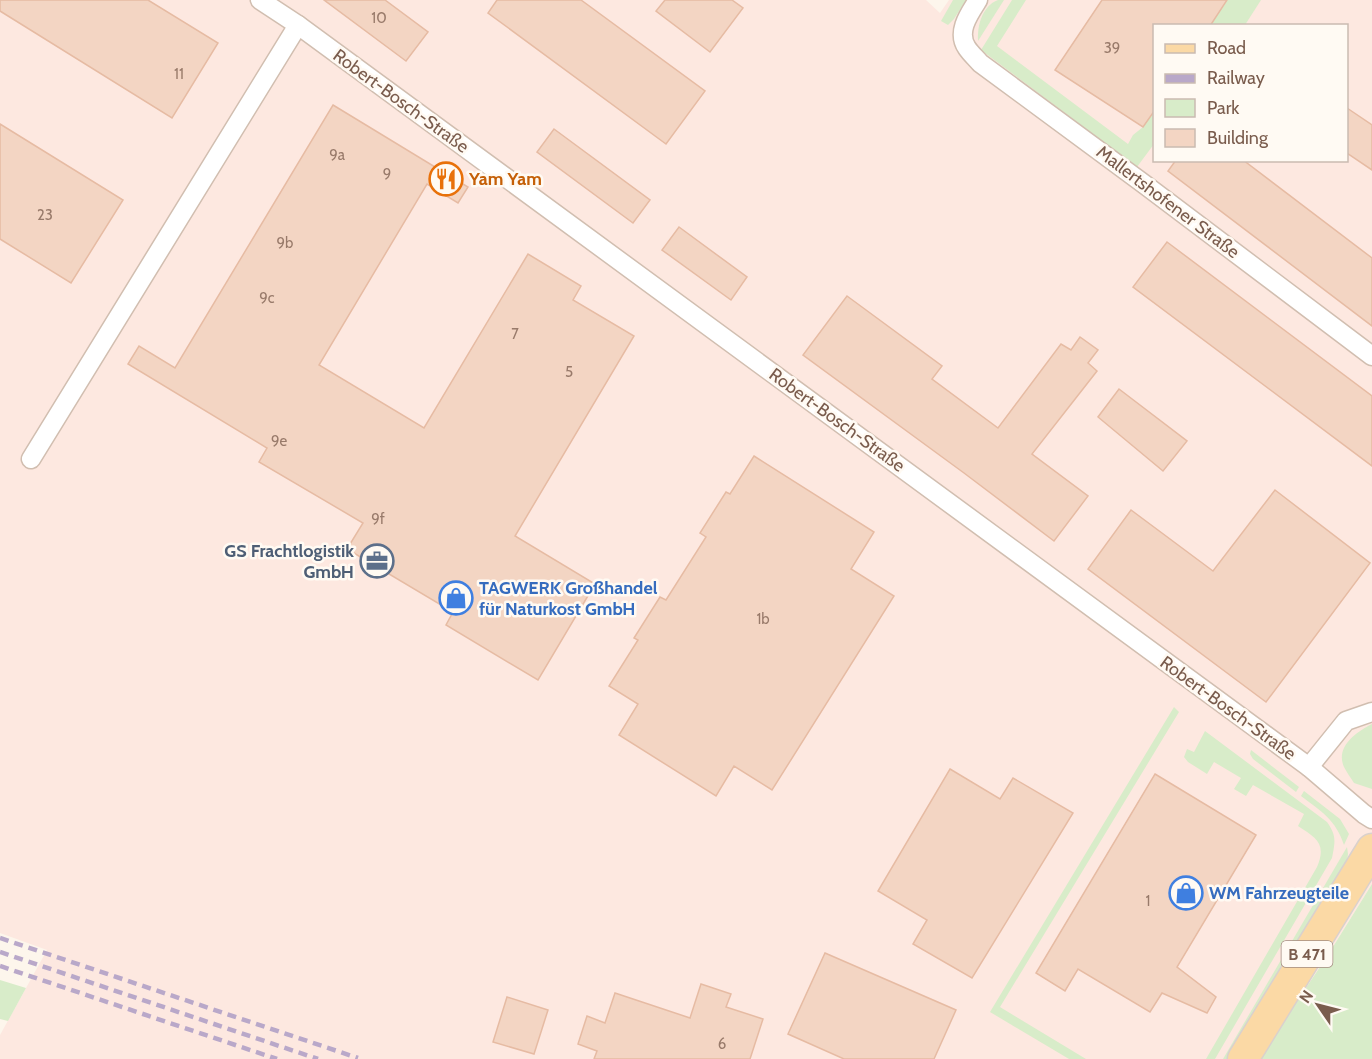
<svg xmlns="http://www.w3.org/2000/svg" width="1372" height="1059" font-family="Cabin,sans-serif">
<rect width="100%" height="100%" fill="#fdf6ec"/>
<path fill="#fde8e0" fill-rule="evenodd" d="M 0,0 L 926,0 L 940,13 L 949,0 L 1372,0 L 1372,884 L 1326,958 L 1258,1059 L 0,1059 L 0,1035 L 47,950 L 0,933 ZM 1154,26 L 1346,26 L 1346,160 L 1154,160 Z"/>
<g fill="#d8ecc9">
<polygon points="953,0 966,0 954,19 948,25 941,21"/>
<path d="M 998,0 L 1004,0 L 978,41 C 977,26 982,6 998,0 Z"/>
<polygon points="1012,0 1026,0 997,46 1128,144 1133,135 1143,127 1154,110 1154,144 1137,167 981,50"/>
<polygon points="1227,0 1261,0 1245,25 1210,26"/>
<polygon points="1174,707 1179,712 1000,1007 1086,1059 1069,1059 990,1012"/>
<path d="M 1372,724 L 1372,789 L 1354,783 C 1351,778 1347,773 1344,767 C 1335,747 1356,732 1372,724 Z"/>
<path d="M 1205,731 L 1327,822 C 1337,836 1335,842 1332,858 L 1215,1059 L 1206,1059 L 1317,867 C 1327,843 1316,838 1298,826 L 1304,814 L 1253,785 L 1246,796 L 1234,789 L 1241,778 L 1214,762 L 1207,774 L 1188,762 L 1184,757 L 1187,749 L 1194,752 Z"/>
<polygon points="1251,750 1299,787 1296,792 1253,759 1250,754"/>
<path d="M 1304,791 L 1340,819 L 1349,834 L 1344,845 C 1336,820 1321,811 1301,796 Z"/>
<polygon points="1347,847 1348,854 1347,862 1231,1059 1223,1059"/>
<polygon points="1372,884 1372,1059 1258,1059 1326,958"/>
<polygon points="0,980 26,988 8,1021 0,1019"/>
</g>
<g fill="#f3d5c3" stroke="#e6bba3" stroke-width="1.5">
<polygon points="0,0 148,0 218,43 172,118 0,11"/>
<polygon points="324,0 385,0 428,32 406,61"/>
<polygon points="497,0 581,0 705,91 666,144 488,13"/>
<polygon points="665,0 732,0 743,8 710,52 656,11"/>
<polygon points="1102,0 1227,0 1210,26 1155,26 1155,110 1143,127 1055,70"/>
<polygon points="333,105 468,187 458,203 427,184 319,365 424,428 528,254 581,286 573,300 634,336 515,536 595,584 538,680 446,625 453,612 347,549 363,523 259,462 267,448 128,364 139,346 175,368"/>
<polygon points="1347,108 1372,125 1372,170 1347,153"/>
<polygon points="0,124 123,200 71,283 0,239"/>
<polygon points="554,129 650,200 633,223 537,152"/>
<polygon points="1176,160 1243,160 1372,258 1372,326 1168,171"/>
<polygon points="679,227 747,277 731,300 662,250"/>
<polygon points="1167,242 1372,396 1372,466 1133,287"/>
<polygon points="847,296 942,366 932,379 998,428 1061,344 1071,350 1080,337 1098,350 1088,363 1097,371 1032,454 1088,496 1054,541 964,473 803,355"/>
<polygon points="1119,389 1187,441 1163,471 1098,417"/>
<polygon points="754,456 874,532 851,569 894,596 772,790 734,766 716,796 619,735 638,704 609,686 638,640 634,638 660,597 666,600 706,537 700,533 726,492 730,494"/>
<polygon points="1275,490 1370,563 1266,702 1088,569 1131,510 1213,571"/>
<polygon points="950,769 1000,799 1013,778 1073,813 972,978 913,944 927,920 878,891"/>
<polygon points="1155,774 1256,835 1177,967 1216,997 1207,1013 1162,993 1150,1012 1078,969 1065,991 1036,973"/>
<polygon points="825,953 956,1010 934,1059 844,1059 788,1034"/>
<polygon points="701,984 731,994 726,1007 763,1019 750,1059 594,1059 597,1051 578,1044 587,1016 605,1023 615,993 690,1018"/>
<polygon points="507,997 548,1010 534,1054 493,1042"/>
</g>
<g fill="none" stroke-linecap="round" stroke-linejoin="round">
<defs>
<g id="minor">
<polyline points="260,0 298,25 1309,767 1364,814 1372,819"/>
<path d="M 978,0 C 969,14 956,32 967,48 C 971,54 976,58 980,63 L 1144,184 L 1372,356"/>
<polyline points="31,459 298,25"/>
<polyline points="1309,767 1346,721 1372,712"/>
</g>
<polyline id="primary" points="1243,1059 1372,849"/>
</defs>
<use href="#minor" stroke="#d1beb0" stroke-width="21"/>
<use href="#primary" stroke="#dad1cd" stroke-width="33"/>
<use href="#minor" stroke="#fff" stroke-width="18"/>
<use href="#primary" stroke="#fbd9a5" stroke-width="30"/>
<g stroke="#b9a8c9" stroke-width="4.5" stroke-dasharray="9 6" stroke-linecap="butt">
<polyline points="0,938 358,1058"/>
<polyline points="0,952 318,1059"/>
<polyline points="0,966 277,1059"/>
</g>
</g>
<defs>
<symbol id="restaurant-ring" viewBox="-11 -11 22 22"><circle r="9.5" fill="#fffaf3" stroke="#e8710a" stroke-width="1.5"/><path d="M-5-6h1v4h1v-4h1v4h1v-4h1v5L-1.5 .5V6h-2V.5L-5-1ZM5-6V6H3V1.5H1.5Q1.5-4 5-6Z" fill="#e8710a"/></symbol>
<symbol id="office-ring" viewBox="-11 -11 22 22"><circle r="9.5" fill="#fffaf3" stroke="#5c6f8a" stroke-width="1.5"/><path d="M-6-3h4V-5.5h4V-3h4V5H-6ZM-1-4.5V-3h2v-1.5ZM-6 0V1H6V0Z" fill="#5c6f8a"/></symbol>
<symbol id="shop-ring" viewBox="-11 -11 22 22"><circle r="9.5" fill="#fffaf3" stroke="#3f7fe0" stroke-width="1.5"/><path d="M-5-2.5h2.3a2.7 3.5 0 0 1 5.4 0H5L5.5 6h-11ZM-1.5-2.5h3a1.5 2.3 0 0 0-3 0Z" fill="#3f7fe0"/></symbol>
</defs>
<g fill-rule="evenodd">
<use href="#restaurant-ring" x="427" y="160" width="38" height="38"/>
<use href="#office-ring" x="358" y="542" width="38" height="38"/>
<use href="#shop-ring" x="437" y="579" width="38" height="38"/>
<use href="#shop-ring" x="1167" y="874" width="38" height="38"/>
</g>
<g text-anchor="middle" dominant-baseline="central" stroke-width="5" stroke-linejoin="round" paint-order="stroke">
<g font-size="15" fill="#987a6a">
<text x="379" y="18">10</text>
<text x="1112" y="48">39</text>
<text x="179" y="74">11</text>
<text x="337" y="155">9a</text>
<text x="387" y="174">9</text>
<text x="45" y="215">23</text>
<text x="285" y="243">9b</text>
<text x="267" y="298">9c</text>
<text x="515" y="334">7</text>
<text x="569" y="372">5</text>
<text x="279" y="441">9e</text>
<text x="378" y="519">9f</text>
<text x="763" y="619">1b</text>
<text x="1148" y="901">1</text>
<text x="722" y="1044">6</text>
</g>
<rect fill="#fffaf3" stroke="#a28b7f" stroke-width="1.5" x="1281.5" y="941" width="51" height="26" rx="4.5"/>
<g font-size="16" font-weight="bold" fill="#7a5c4d">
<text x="1307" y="954">B 471</text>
</g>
<g font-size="18" fill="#7a5c4d" stroke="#fffaf3">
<text transform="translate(401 101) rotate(36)">Robert-Bosch-Straße</text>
<text transform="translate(1168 202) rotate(37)">Mallertshofener Straße</text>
<text transform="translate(837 420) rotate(36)">Robert-Bosch-Straße</text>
<text transform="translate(1228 708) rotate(36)">Robert-Bosch-Straße</text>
</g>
<g font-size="18" font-weight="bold" fill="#c56008" stroke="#fffaf3" text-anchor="start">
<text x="469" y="179">Yam Yam</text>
</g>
<g font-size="18" font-weight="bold" fill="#4e5e75" stroke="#fffaf3" text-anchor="end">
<text x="354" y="551">GS Frachtlogistik<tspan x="354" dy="21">GmbH</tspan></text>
</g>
<g font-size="18" font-weight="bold" fill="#366cbe" stroke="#fffaf3" text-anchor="start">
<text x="479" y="588">TAGWERK Großhandel<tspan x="479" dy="21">für Naturkost GmbH</tspan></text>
<text x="1209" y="893">WM Fahrzeugteile</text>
</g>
</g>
<rect x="1153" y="24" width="195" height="138" fill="#fffaf3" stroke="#cabbb1" stroke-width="1.5"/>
<rect x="1165" y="44" width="30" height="9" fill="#fbd9a5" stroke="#cabbb1" stroke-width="1.5"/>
<text x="1207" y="54" font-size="18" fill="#7a5c4d">Road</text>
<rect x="1165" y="74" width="30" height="9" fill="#b9a8c9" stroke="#cabbb1" stroke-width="1.5"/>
<text x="1207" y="84" font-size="18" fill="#7a5c4d">Railway</text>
<rect x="1165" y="99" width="30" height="18" fill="#d8ecc9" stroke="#cabbb1" stroke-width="1.5"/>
<text x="1207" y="114" font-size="18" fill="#7a5c4d">Park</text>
<rect x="1165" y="129" width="30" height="18" fill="#f3d5c3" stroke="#cabbb1" stroke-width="1.5"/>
<text x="1207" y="144" font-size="18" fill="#7a5c4d">Building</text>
<g transform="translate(1318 1005) rotate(305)" stroke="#fffaf3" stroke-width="4.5" paint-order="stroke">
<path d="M0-4.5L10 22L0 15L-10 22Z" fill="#7a5c4d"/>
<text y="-9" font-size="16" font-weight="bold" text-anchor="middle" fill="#7a5c4d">N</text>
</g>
</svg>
